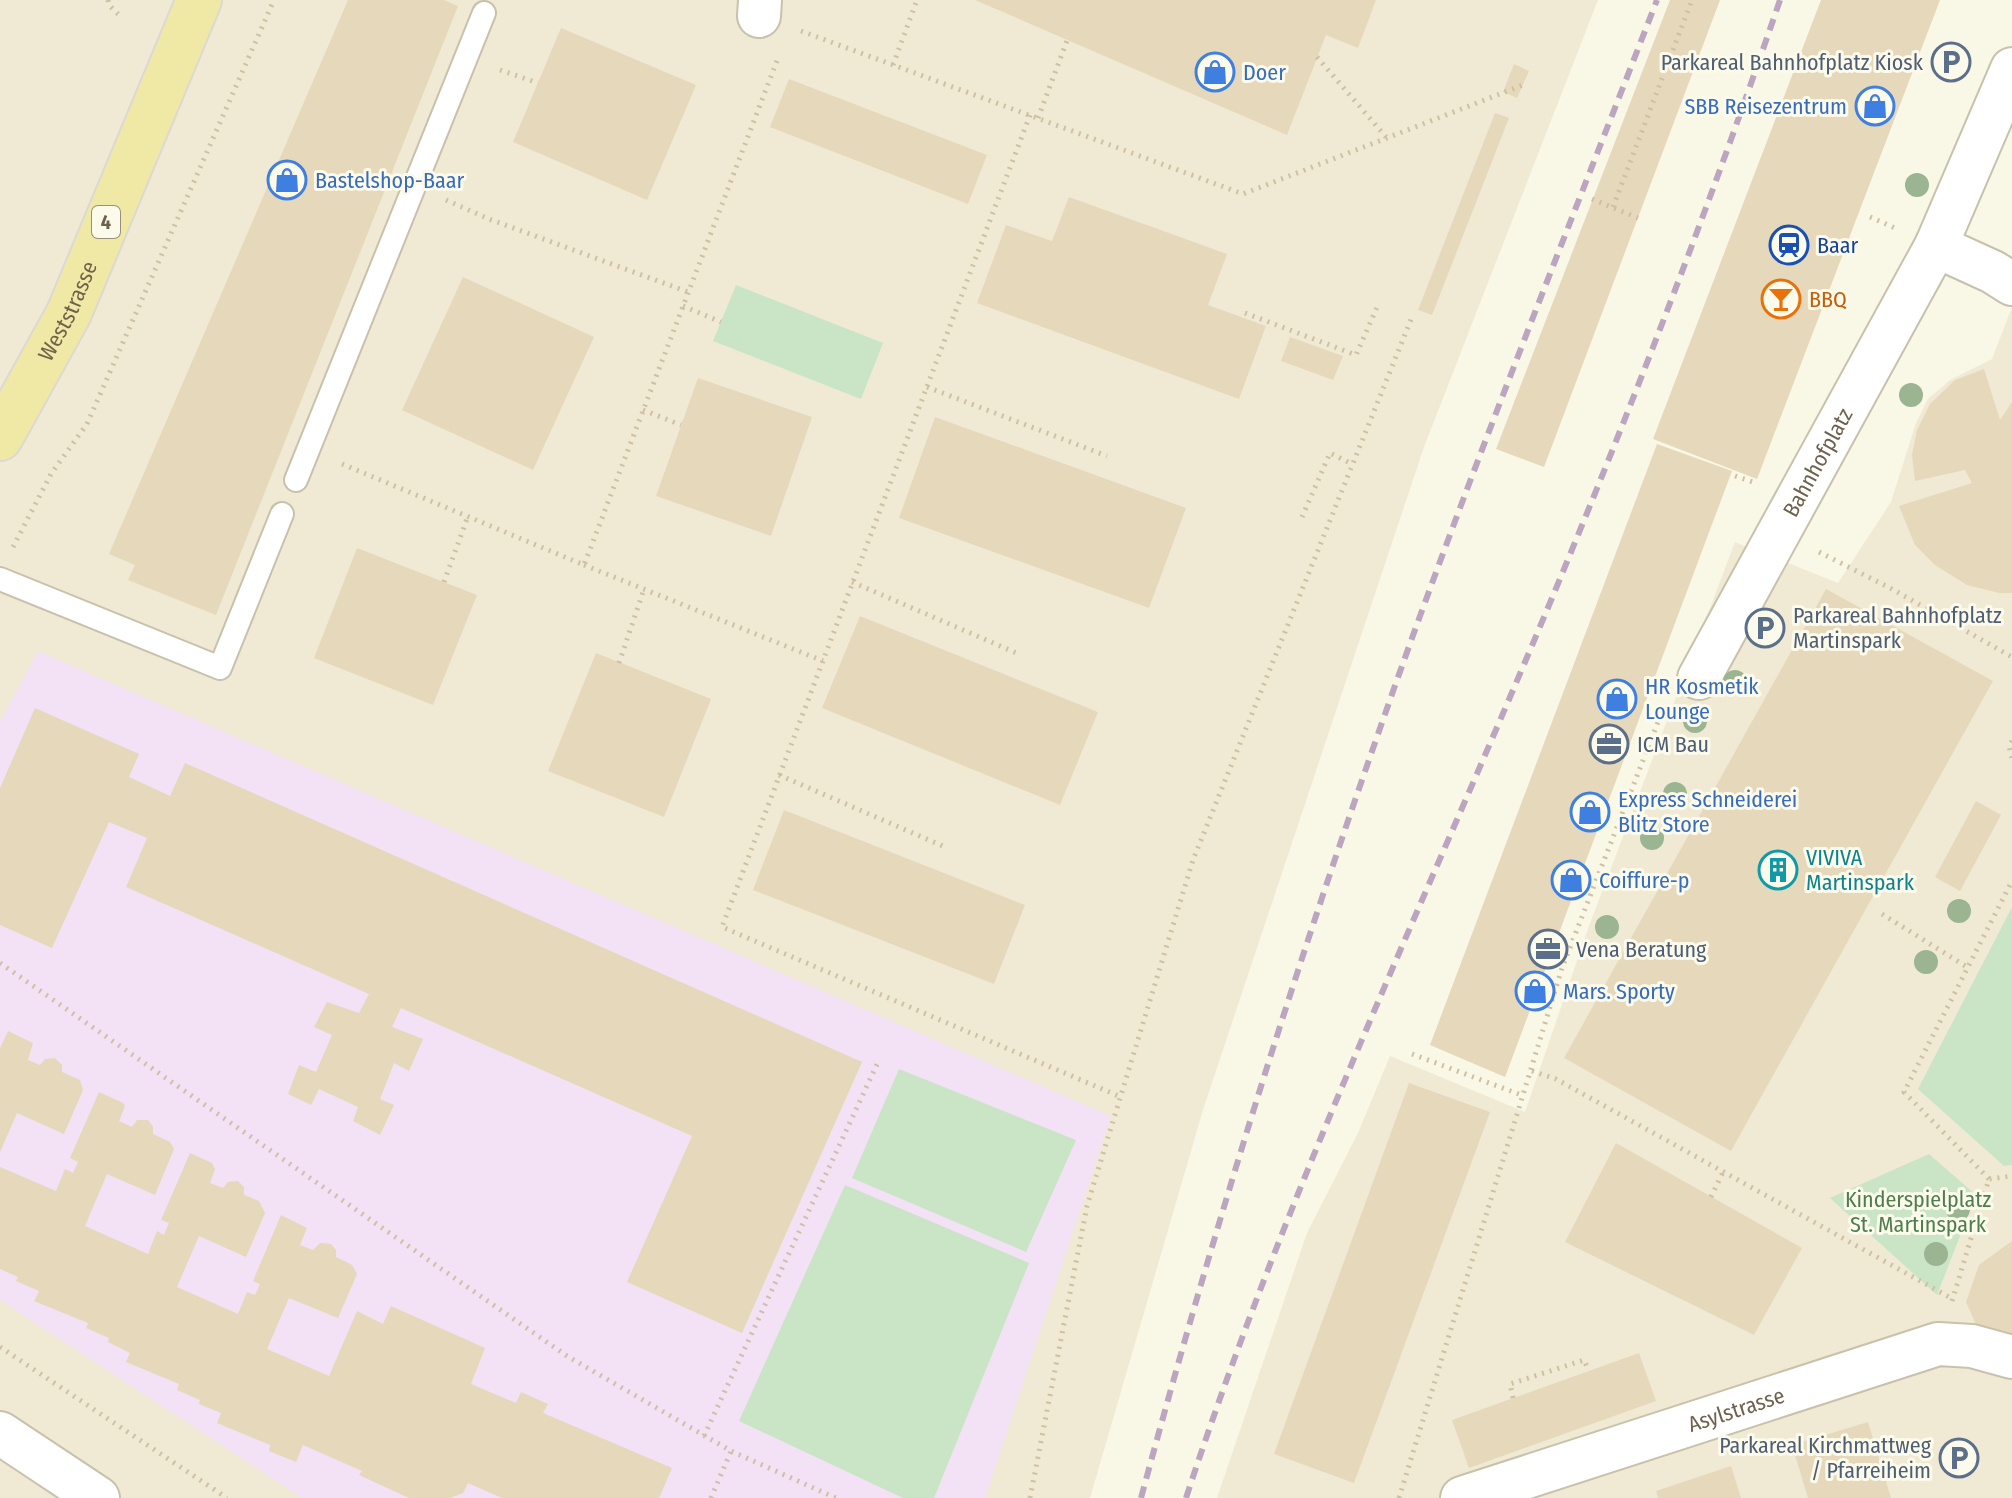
<svg xmlns="http://www.w3.org/2000/svg" width="2012" height="1498" font-family="'Fira Sans Condensed',sans-serif">
<rect width="100%" height="100%" fill="#f9f7e5"/>
<g fill="#f0ead4">
<polygon points="0,0 1598,0 1424,447 1203,1110 1090,1498 0,1498"/>
<polygon points="2012,307 2012,1498 1217,1498 1307,1233 1358,1133 1390,1056 1525,1112 1589,926 1735,542 1838,583 1891,502 1916,423 1928,399 1950,380 1992,359"/>
</g>
<polygon fill="#f3e1f5" points="38,651 1111,1116 985,1498 302,1498 0,1300 0,722"/>
<g fill="#c9e5c5">
<polygon points="736,285 883,343 861,399 713,341"/>
<polygon points="2012,907 2012,1165 2004,1166 1918,1089"/>
<polygon points="899,1069 1076,1140 1026,1252 852,1178"/>
<polygon points="1929,1154 1976,1195 1937,1295 1830,1198"/>
<polygon points="845,1185 1029,1263 934,1498 903,1498 739,1421"/>
</g>
<g fill="#e6d8bb">
<polygon points="348,0 444,0 458,6 216,615 128,580 135,565 109,554"/>
<polygon points="975,0 1376,0 1358,48 1326,35 1287,135"/>
<polygon points="1670,0 1720,0 1544,467 1496,449"/>
<polygon points="1821,0 1940,0 1757,479 1653,439"/>
<polygon points="561,28 696,85 647,200 513,142"/>
<polygon points="1514,64 1529,71 1517,98 1503,92"/>
<polygon points="789,79 987,155 968,204 770,127"/>
<polygon points="1495,113 1509,118 1432,315 1418,310"/>
<polygon points="1069,197 1227,254 1208,305 1266,326 1239,399 977,303 1006,225 1052,241"/>
<polygon points="463,277 594,337 533,470 402,410"/>
<polygon points="1290,337 1343,356 1333,380 1281,361"/>
<polygon points="1984,369 2000,420 2012,402 2012,593 1999,593 1967,585 1935,565 1915,545 1899,506 1972,483 1965,470 1915,481 1912,455 1917,430 1930,404 1955,380"/>
<polygon points="698,378 812,417 771,536 656,496"/>
<polygon points="935,417 1186,508 1149,608 899,518"/>
<polygon points="1657,444 1732,471 1505,1077 1430,1045"/>
<polygon points="357,548 477,595 433,705 314,658"/>
<polygon points="1826,589 1993,681 1731,1151 1564,1058"/>
<polygon points="860,616 1098,712 1060,805 822,708"/>
<polygon points="596,653 711,699 664,817 548,771"/>
<polygon points="35,708 139,754 129,777 170,796 185,763 862,1062 742,1333 627,1282 692,1136 401,1008 392,1027 423,1039 409,1071 394,1063 380,1099 394,1105 380,1135 353,1121 358,1107 319,1089 311,1105 288,1094 299,1065 316,1072 332,1035 314,1027 327,1002 359,1013 369,994 126,887 147,838 109,822 52,948 0,925 0,788"/>
<polygon points="1976,801 2001,815 1960,891 1935,877"/>
<polygon points="784,810 1025,905 994,984 753,890"/>
<polygon points="8,1031 33,1043 28,1060 40,1065 45,1059 55,1058 62,1065 62,1072 80,1080 83,1090 64,1134 17,1113 0,1152 0,1048"/>
<polygon points="1409,1083 1490,1112 1354,1483 1274,1454"/>
<polygon points="99,1092 123,1103 125,1106 119,1121 132,1127 137,1120 148,1120 153,1127 153,1134 170,1142 174,1149 155,1195 107,1174 85,1226 148,1254 157,1231 164,1235 169,1223 161,1220 190,1153 212,1163 215,1169 210,1183 223,1188 228,1182 238,1181 244,1187 244,1195 259,1201 265,1213 246,1257 199,1236 177,1287 238,1314 247,1292 255,1295 260,1284 253,1281 281,1215 307,1228 300,1245 313,1250 320,1243 331,1244 336,1250 336,1257 352,1265 357,1274 338,1318 289,1298 267,1349 329,1376 357,1311 383,1324 391,1306 485,1348 471,1384 516,1403 521,1392 548,1404 543,1413 672,1468 659,1498 502,1498 468,1483 463,1493 450,1498 409,1498 359,1475 362,1471 303,1445 296,1462 269,1451 270,1445 217,1423 221,1413 199,1404 200,1400 177,1390 179,1384 126,1362 130,1353 108,1342 109,1338 86,1328 88,1323 34,1301 39,1291 16,1281 18,1277 0,1269 0,1167 56,1191 65,1169 73,1173 78,1162 70,1158"/>
<polygon points="1616,1143 1802,1248 1754,1335 1565,1242"/>
<polygon points="2012,1241 2012,1346 1982,1338 1966,1302 1979,1265"/>
<polygon points="1639,1353 1656,1401 1469,1468 1452,1420"/>
<polygon points="1868,1422 1891,1498 1808,1498 1792,1445"/>
<polygon points="1731,1466 1741,1498 1658,1498 1656,1491"/>
</g>
<g fill="none" stroke-linecap="round" stroke-linejoin="round">
<defs>
<g id="lane">
<polyline points="296,480 484,13"/>
<polyline points="0,579 220,668 282,514"/>
</g>
<g id="street">
<polyline points="759,16 760,0"/>
<polyline points="1936,246 1993,272 2012,284"/>
<path id="s1" d="M 1699,678 L 1936,246 L 2012,69"/>
<polyline points="0,1433 98,1498"/>
<path id="s2" d="M 1462,1498 L 1938,1344 L 1972,1346 L 2012,1357"/>
</g>
<g id="primary">
<path id="s3" d="M 0,438 L 69,313 L 199,0"/>
</g>
</defs>
<use href="#lane" stroke="#c8c1ac" stroke-width="26"/>
<use href="#street" stroke="#c8c1ac" stroke-width="46"/>
<use href="#primary" stroke="#dcd9d4" stroke-width="48"/>
<g stroke="#cfc0a3" stroke-width="5" stroke-dasharray="2 6" stroke-linecap="butt">
<polyline points="108,0 109,5 121,17"/>
<polyline points="801,31 1243,194 1523,85"/>
<polyline points="1317,57 1386,137"/>
<polyline points="893,65 917,0"/>
<polyline points="500,70 538,83"/>
<polyline points="1030,115 722,927 1121,1097"/>
<polyline points="1038,118 1068,38"/>
<polyline points="1592,199 1638,218"/>
<polyline points="446,200 489,219 688,292"/>
<polyline points="1613,207 1692,0"/>
<polyline points="1870,217 1895,228"/>
<polyline points="683,306 721,322"/>
<polyline points="1245,313 1356,355 1378,305"/>
<polyline points="927,387 1107,456"/>
<polyline points="643,410 681,425"/>
<polyline points="342,464 584,565 778,58"/>
<polyline points="1735,476 1756,483"/>
<polyline points="1302,517 1330,453 1352,464"/>
<polyline points="13,547 51,474 87,424 274,0"/>
<polyline points="1819,552 1892,589 2012,657"/>
<polyline points="584,565 823,661"/>
<polyline points="444,582 468,516"/>
<polyline points="852,582 1021,655"/>
<polyline points="619,663 644,589"/>
<polyline points="2012,741 2009,746 2012,758"/>
<polyline points="779,775 945,847"/>
<polyline points="1882,914 1967,967"/>
<polyline points="0,963 567,1356 731,1451 836,1498"/>
<polyline points="1412,1054 1524,1096"/>
<polyline points="1532,1071 1556,1079 1949,1297"/>
<polyline points="1989,1179 1904,1092 2012,881"/>
<polyline points="1711,1197 1723,1172"/>
<polyline points="1952,1301 1989,1179 2012,1176"/>
<polyline points="0,1347 227,1498"/>
<polyline points="1513,1398 1510,1384 1584,1360 1588,1369"/>
<polyline points="704,1436 879,1060"/>
<polyline points="711,1498 731,1451"/>
<polyline points="1030,1498 1087,1206 1193,860 1412,317"/>
<polyline points="1399,1498 1562,968 1658,722 1668,711"/>
</g>
<use href="#lane" stroke="#fff" stroke-width="22"/>
<use href="#street" stroke="#fff" stroke-width="42"/>
<use href="#primary" stroke="#f0e8a5" stroke-width="44"/>
<g stroke="#bba5c1" stroke-width="6" stroke-dasharray="12 8" stroke-linecap="butt">
<path d="M 1141,1498 C 1210,1242 1289,988 1377,737 C 1463,489 1562,245 1657,0"/>
<path d="M 1186,1498 C 1287,1189 1427,897 1552,598 C 1634,401 1711,202 1780,0"/>
</g>
</g>
<g fill="#9bb491">
<circle cx="1917" cy="185" r="12"/>
<circle cx="1911" cy="395" r="12"/>
<circle cx="1735" cy="682" r="12"/>
<circle cx="1695" cy="721" r="12"/>
<circle cx="1675" cy="794" r="12"/>
<circle cx="1652" cy="838" r="12"/>
<circle cx="1959" cy="911" r="12"/>
<circle cx="1607" cy="927" r="12"/>
<circle cx="1926" cy="962" r="12"/>
<circle cx="1958" cy="1209" r="12"/>
<circle cx="1936" cy="1254" r="12"/>
</g>
<defs>
<symbol id="parking-ring" viewBox="-11 -11 22 22"><circle r="9.5" fill="#fcfaea" stroke="#5c6f8a" stroke-width="1.5"/><path d="M-3.5-5.5H1a3.5 3.5 0 0 1 0 7H-1V5.5H-3.5ZM-1-3.4V-.6H.8a1.4 1.4 0 0 0 0-2.8Z" fill="#5c6f8a"/></symbol>
<symbol id="shop-ring" viewBox="-11 -11 22 22"><circle r="9.5" fill="#fcfaea" stroke="#3f7fe0" stroke-width="1.5"/><path d="M-5-2.5h2.3a2.7 3.5 0 0 1 5.4 0H5L5.5 6h-11ZM-1.5-2.5h3a1.5 2.3 0 0 0-3 0Z" fill="#3f7fe0"/></symbol>
<symbol id="station-ring" viewBox="-11 -11 22 22"><circle r="9.5" fill="#fcfaea" stroke="#1a4fb4" stroke-width="1.5"/><path d="M-3-6H3Q5-6 5-4V2Q5 4 3 4L4.5 6H3L1.5 4h-3L-3 6H-4.5L-3 4Q-5 4-5 2V-4Q-5-6-3-6ZM-3.5-4v3h7v-3ZM-3.5 1v1.5H-2V1ZM2 1v1.5H3.5V1Z" fill="#1a4fb4"/></symbol>
<symbol id="bar-ring" viewBox="-11 -11 22 22"><circle r="9.5" fill="#fcfaea" stroke="#e8710a" stroke-width="1.5"/><path d="M-6-5H6L.8 .8V4.5H3.5V6h-7V4.5H-.8V.8Z" fill="#e8710a"/></symbol>
<symbol id="office-ring" viewBox="-11 -11 22 22"><circle r="9.5" fill="#fcfaea" stroke="#5c6f8a" stroke-width="1.5"/><path d="M-6-3h4V-5.5h4V-3h4V5H-6ZM-1-4.5V-3h2v-1.5ZM-6 0V1H6V0Z" fill="#5c6f8a"/></symbol>
<symbol id="building-ring" viewBox="-11 -11 22 22"><circle r="9.5" fill="#fcfaea" stroke="#0f9aa8" stroke-width="1.5"/><path d="M-4-6H4V6H1V3H-1V6H-4ZM-2.5-4.3h1.7v1.8h-1.7ZM.8-4.3h1.7v1.8H.8ZM-2.5-1h1.7V.8h-1.7ZM.8-1h1.7V.8H.8Z" fill="#0f9aa8"/></symbol>
</defs>
<g fill-rule="evenodd">
<use href="#parking-ring" x="1929" y="40" width="44" height="44"/>
<use href="#shop-ring" x="1193" y="50" width="44" height="44"/>
<use href="#shop-ring" x="1853" y="84" width="44" height="44"/>
<use href="#shop-ring" x="265" y="158" width="44" height="44"/>
<use href="#station-ring" x="1767" y="223" width="44" height="44"/>
<use href="#bar-ring" x="1759" y="277" width="44" height="44"/>
<use href="#parking-ring" x="1743" y="606" width="44" height="44"/>
<use href="#shop-ring" x="1595" y="677" width="44" height="44"/>
<use href="#office-ring" x="1587" y="722" width="44" height="44"/>
<use href="#shop-ring" x="1568" y="790" width="44" height="44"/>
<use href="#building-ring" x="1756" y="848" width="44" height="44"/>
<use href="#shop-ring" x="1549" y="858" width="44" height="44"/>
<use href="#office-ring" x="1526" y="927" width="44" height="44"/>
<use href="#shop-ring" x="1513" y="969" width="44" height="44"/>
<use href="#parking-ring" x="1937" y="1436" width="44" height="44"/>
</g>
<g text-anchor="middle" dominant-baseline="central" stroke-width="6" stroke-linejoin="round" paint-order="stroke">
<rect fill="#fcfaea" stroke="#99907c" stroke-width="2" x="92" y="206" width="28" height="32" rx="6"/>
<g font-size="20" font-weight="bold" fill="#6e624d">
<text x="106" y="222">4</text>
</g>
<g font-size="22" fill="#4e5e75" stroke="#fcfaea" text-anchor="start">
<text x="1923" y="62" text-anchor="end">Parkareal Bahnhofplatz Kiosk</text>
<text x="1793" y="615">Parkareal Bahnhofplatz<tspan x="1793" dy="25">Martinspark</tspan></text>
<text x="1637" y="744">ICM Bau</text>
<text x="1576" y="949">Vena Beratung</text>
<text x="1931" y="1445" text-anchor="end">Parkareal Kirchmattweg<tspan x="1931" dy="25">/ Pfarreiheim</tspan></text>
</g>
<g font-size="22" fill="#366cbe" stroke="#fcfaea" text-anchor="start">
<text x="1243" y="72">Doer</text>
<text x="1847" y="106" text-anchor="end">SBB Reisezentrum</text>
<text x="315" y="180">Bastelshop-Baar</text>
<text x="1645" y="686">HR Kosmetik<tspan x="1645" dy="25">Lounge</tspan></text>
<text x="1618" y="799">Express Schneiderei<tspan x="1618" dy="25">Blitz Store</tspan></text>
<text x="1599" y="880">Coiffure-p</text>
<text x="1563" y="991">Mars. Sporty</text>
</g>
<g font-size="22" fill="#164399" stroke="#fcfaea" text-anchor="start">
<text x="1817" y="245">Baar</text>
</g>
<g font-size="22" fill="#c56008" stroke="#fcfaea" text-anchor="start">
<text x="1809" y="299">BBQ</text>
</g>
<g font-size="22" fill="#6e624d" stroke="#fcfaea">
<text stroke="none"><textPath href="#s3" startOffset="144">Weststrasse</textPath></text>
<text stroke="none"><textPath href="#s1" startOffset="246">Bahnhofplatz</textPath></text>
<text stroke="none"><textPath href="#s2" startOffset="288">Asylstrasse</textPath></text>
</g>
<g font-size="22" fill="#0d838f" stroke="#fcfaea" text-anchor="start">
<text x="1806" y="857">VIVIVA<tspan x="1806" dy="25">Martinspark</tspan></text>
</g>
<g font-size="22" fill="#4e7e4d" stroke="#fcfaea">
<text x="1918" y="1199">Kinderspielplatz<tspan x="1918" dy="25">St. Martinspark</tspan></text>
</g>
</g>
</svg>
